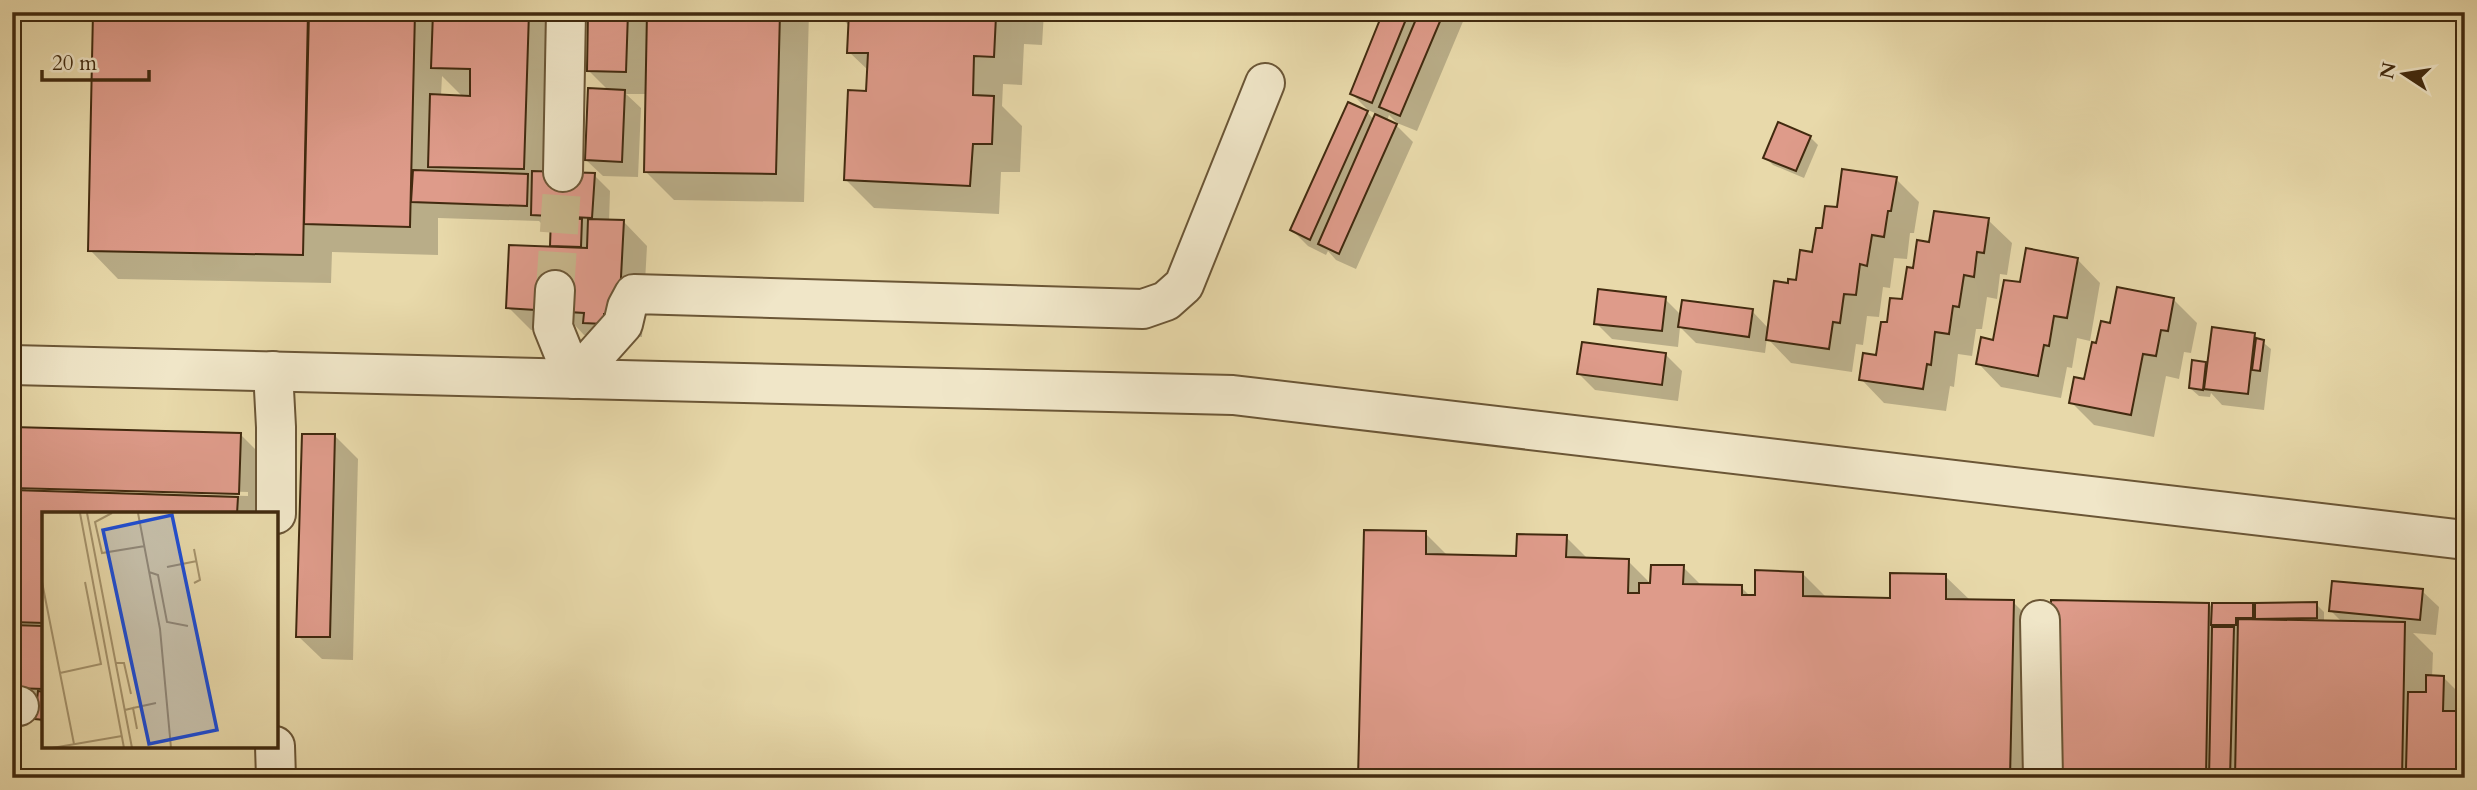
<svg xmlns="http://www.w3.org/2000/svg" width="2477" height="790" font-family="Cardo,serif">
<rect width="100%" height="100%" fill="#e8d9aa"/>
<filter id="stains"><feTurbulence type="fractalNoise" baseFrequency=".00286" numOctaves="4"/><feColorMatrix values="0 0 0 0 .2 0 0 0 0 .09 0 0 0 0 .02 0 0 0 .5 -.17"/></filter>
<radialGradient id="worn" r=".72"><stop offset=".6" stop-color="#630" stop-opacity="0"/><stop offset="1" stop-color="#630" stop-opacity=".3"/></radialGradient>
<g fill="#0003" fill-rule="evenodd">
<path d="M 95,12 L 558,12 L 553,173 L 594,175 L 610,191 L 609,222 L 624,222 L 647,246 L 642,337 L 584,335 L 571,321 L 570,332 L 531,330 L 508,307 L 555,249 L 551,245 L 552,231 L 549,231 L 539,221 L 438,218 L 438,255 L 332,252 L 331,283 L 118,279 L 90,250 ZM 442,76 L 463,97 L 441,96 Z"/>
<polygon points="590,12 809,12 804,202 674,200 645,171 647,94 626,94 641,108 638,177 603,176 586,160 609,91 588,70"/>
<polygon points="836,12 1044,12 1042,45 1024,44 1022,85 1003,84 1002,106 1022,126 1020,172 1001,172 999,214 874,208 846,180 868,92 869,71 849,52 850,27"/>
<polygon points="1385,12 1467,12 1417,131 1397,123 1389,115 1387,121 1396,125 1413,142 1356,269 1336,260 1328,251 1326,255 1308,246 1292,230 1367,112 1374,120 1377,114 1368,110 1352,94"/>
<polygon points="1810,137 1818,145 1804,178 1773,165 1765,157"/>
<polygon points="1896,179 1919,202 1914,233 1910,233 1907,259 1894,258 1890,288 1883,287 1879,317 1867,316 1863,345 1856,344 1852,372 1791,363 1767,338 1765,353 1696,343 1680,327 1678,347 1612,339 1596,323 1665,299 1681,315 1752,311 1769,329 1789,285 1797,282 1814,254 1823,230 1838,209"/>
<polygon points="1988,220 2012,243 2007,275 2000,274 1997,299 1987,297 1982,329 1976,329 1972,356 1958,354 1954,387 1950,386 1946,411 1884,403 1861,379 1878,357 1888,324 1903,301 1914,270 1931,244"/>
<polygon points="2077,259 2100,283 2090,341 2077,338 2072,368 2067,367 2061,398 2001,387 1978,363 1994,342 2021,284"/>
<polygon points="2173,299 2197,323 2191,353 2184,352 2179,379 2166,376 2154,437 2094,425 2071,402 2086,381 2098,345 2112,325"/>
<polygon points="2254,335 2271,349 2264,410 2222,405 2211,393 2210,397 2199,396 2190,388 2206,363 2209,367"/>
<polygon points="1665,354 1682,371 1678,401 1595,390 1579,374"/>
<path d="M 12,429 L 240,434 L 264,458 L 262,514 L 44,514 L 44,725 L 37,718 L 37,711 L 12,690 ZM 26,486 L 248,492 L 248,496 L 26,490 Z"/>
<polygon points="335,436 358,459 353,660 322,659 298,636"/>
<polygon points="1425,533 1449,557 1518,558 1566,537 1589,560 1628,561 1652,585 1683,567 1702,586 1741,587 1751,597 1802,573 1828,599 1891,599 1945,576 1971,601 2013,602 2042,631 2209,604 2213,609 2253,605 2257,609 2316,604 2324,612 2324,623 2343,623 2331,611 2422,591 2439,607 2436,635 2413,633 2433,653 2432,677 2443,677 2460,694 2459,713 2465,718 2465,769 2430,768 2430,772 2465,772 2465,778 1360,778"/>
</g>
<g fill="#de9b8a" stroke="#412a0f" stroke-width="2">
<polygon points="93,12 308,12 303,255 88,251"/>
<polygon points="309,12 415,12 410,227 304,224"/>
<polygon points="433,12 529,12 524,169 428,167 430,94 470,96 470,69 431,68"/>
<polygon points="588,12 628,12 626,72 587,71"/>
<polygon points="647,12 780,12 776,174 644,172"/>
<polygon points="849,12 1014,12 1014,17 996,16 994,57 974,56 973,95 994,96 992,144 973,144 970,186 844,180 848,90 866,91 868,53 847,53"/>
<polygon points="1383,12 1409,12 1372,103 1350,94"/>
<polygon points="1419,12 1444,12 1400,116 1379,107"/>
<polygon points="588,88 625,90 622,162 585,160"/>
<polygon points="1348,102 1368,111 1310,240 1290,230"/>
<polygon points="1375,114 1397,124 1339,254 1318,244"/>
<polygon points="1778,122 1811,136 1796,171 1763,158"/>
<polygon points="1842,169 1897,177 1891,211 1888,211 1884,237 1872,235 1867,266 1860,264 1856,295 1844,294 1840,323 1833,322 1829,349 1766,340 1774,281 1788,283 1788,279 1796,280 1800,250 1812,252 1816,228 1822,228 1825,206 1837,207"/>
<polygon points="413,170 528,174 527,206 411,202"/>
<polygon points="532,171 595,173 592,218 531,215"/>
<polygon points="1934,211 1989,218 1984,253 1977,252 1974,277 1964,275 1959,307 1953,306 1949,334 1935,332 1931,365 1927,364 1923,389 1859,380 1863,353 1876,355 1881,322 1887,322 1890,298 1902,299 1907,267 1913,268 1917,240 1929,242"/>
<polygon points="551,217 582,219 581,247 550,246"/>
<polygon points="588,219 624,220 619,315 604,314 604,324 583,323 584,313 506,308 509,245 587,248"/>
<polygon points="2026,248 2078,258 2067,318 2054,316 2049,346 2044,345 2038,376 1976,364 1981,337 1993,340 2004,280 2020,282"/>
<polygon points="2117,287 2174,298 2168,331 2161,330 2156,356 2143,354 2131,415 2069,403 2074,377 2084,379 2092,342 2096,343 2101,321 2110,323"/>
<polygon points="1598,289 1666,297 1662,331 1594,324"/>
<polygon points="1682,300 1753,309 1749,337 1678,327"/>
<polygon points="2212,327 2255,333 2248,394 2204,389"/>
<polygon points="2256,338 2264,340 2260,371 2252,370"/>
<polygon points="1582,342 1666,353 1662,385 1577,374"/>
<polygon points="2192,360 2206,362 2203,390 2189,388"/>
<polygon points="12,427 241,433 239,494 12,488"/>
<polygon points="302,434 335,434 330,637 296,637"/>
<polygon points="12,490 238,497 237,514 44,514 44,623 12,622"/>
<polygon points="1364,530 1426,531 1426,554 1516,556 1517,534 1567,535 1566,557 1629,559 1628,593 1639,593 1639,583 1650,583 1651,565 1684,565 1683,584 1742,585 1742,595 1755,595 1755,570 1803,572 1803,596 1890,598 1890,573 1946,574 1946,599 2014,600 2010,778 1358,778"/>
<polygon points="2332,581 2423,589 2420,620 2329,611"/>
<polygon points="2051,600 2209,603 2206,778 2048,778"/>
<polygon points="2317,602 2317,618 2255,619 2255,603"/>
<polygon points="2212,603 2253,603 2253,618 2236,618 2236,625 2211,625"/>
<polygon points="2238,619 2405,622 2402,778 2235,778"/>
<polygon points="12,625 44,626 44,689 12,688"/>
<polygon points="2212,627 2234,627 2230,778 2209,778"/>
<polygon points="2426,675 2444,676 2443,711 2460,711 2459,770 2406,769 2408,692 2426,692"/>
<polygon points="38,691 44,692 44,720 35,719"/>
</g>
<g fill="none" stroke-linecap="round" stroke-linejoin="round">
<polyline stroke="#c7b68b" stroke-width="38" stroke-dasharray="38 19" stroke-linecap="butt" points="555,290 563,172"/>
<defs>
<g id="minor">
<polyline points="563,172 566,12"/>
<polyline points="555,290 553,327 574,379 623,324 627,307 634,294 1143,309 1166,301 1184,285 1265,83"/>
<polyline points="12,365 1233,395 2465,540"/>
<polyline points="273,371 276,427 276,514"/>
<polyline points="2040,620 2043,778"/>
<polyline points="12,706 19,706"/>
<polyline points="275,746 276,778"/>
</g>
</defs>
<use href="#minor" stroke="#6b5636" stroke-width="42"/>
<use href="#minor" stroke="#f0e6c8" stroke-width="38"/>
</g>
<g transform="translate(42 512)">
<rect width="236" height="236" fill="#e8d9aa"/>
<path fill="none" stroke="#a5936c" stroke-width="2" d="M 38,1 L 82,236M 45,1 L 90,236M 70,1 L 53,10 L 60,41 L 103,34M 96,1 L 118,117 L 129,236M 152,37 L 158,68 L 152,71M 125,55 L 155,49M 107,60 L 116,63 L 125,110 L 146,114M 0,70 L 32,232M 73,151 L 82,151 L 89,182M 18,161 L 59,152 L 43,70M 91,196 L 114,191M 83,198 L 91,196 L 95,217M 10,236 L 80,224"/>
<path fill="#1d4ed8" fill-opacity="0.15" stroke="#1d4ed8" stroke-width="3.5" d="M 130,3 L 175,218 L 107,232 L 61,18 Z"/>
<rect width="236" height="236" fill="none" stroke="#412a0f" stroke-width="3.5"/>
</g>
<rect width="2477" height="790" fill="none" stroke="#e8d9aa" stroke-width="42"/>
<rect x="14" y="14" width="2449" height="762" fill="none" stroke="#412a0f" stroke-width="3.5"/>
<rect x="21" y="21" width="2435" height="748" fill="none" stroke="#412a0f" stroke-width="2"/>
<g transform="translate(2404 74) rotate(282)" stroke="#f0e6c8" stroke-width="5" paint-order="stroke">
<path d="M0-5L12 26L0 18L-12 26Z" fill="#412a0f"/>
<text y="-10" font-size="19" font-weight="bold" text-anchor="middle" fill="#412a0f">N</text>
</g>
<path d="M42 70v10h107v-10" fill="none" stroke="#412a0f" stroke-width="3.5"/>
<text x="52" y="70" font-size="21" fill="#412a0f" stroke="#f0e6c8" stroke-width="5" paint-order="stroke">20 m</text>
<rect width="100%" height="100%" filter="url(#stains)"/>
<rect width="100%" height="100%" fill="url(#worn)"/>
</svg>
